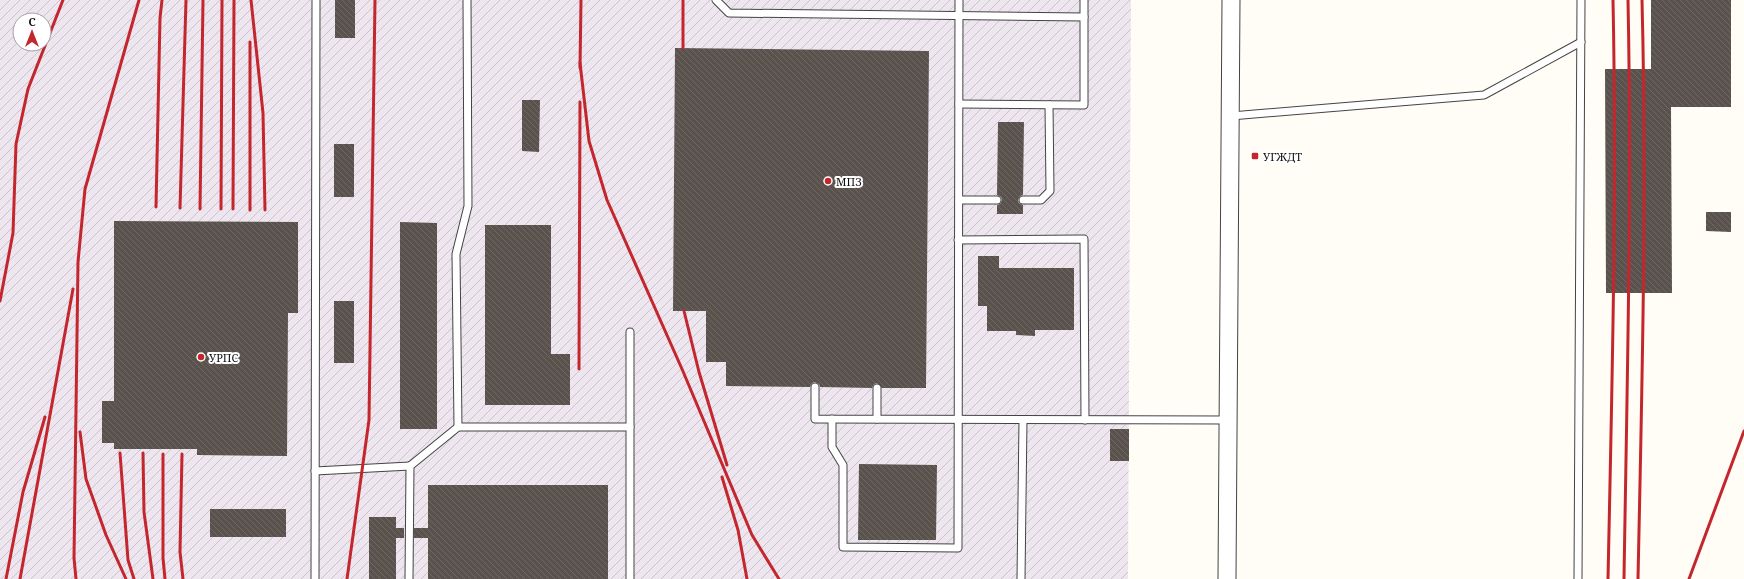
<svg xmlns="http://www.w3.org/2000/svg" width="1744" height="579" font-family="'Noto Serif',serif">
<defs>
<pattern id="industrial-furrows" width="10" height="10" patternUnits="userSpaceOnUse"><rect width="10" height="10" fill="#eee6ef"/><path d="M-1 1l2-2M0 10L10 0M9 11l2-2" fill="none" stroke="#cbc4cc"/></pattern>
<pattern id="building-back-hatch" width="6" height="6" patternUnits="userSpaceOnUse"><rect width="6" height="6" fill="#5a524d"/><path d="M-1 5l2 2M0 0l6 6M5-1l2 2" fill="none" stroke="#6d6662"/></pattern>
</defs>
<rect width="100%" height="100%" fill="#fffdf5"/>
<path fill="url(#industrial-furrows)" fill-rule="evenodd" d="M 0,0 L 1131,0 L 1128,579 L 0,579 ZM 20,20 L 44,20 L 44,44 L 20,44 Z"/>
<g fill="url(#building-back-hatch)">
<rect x="335" y="0" width="20" height="38"/>
<polygon points="1651,0 1731,0 1731,107 1671,107 1672,293 1606,293 1605,69 1651,69"/>
<polygon points="675,48 929,51 926,388 882,388 877,383 874,384 872,388 820,387 819,384 815,382 812,383 810,387 726,386 726,362 706,362 706,311 673,311"/>
<polygon points="522,100 540,100 539,152 522,151"/>
<polygon points="998,122 1024,122 1023,195 1020,196 1018,200 1019,203 1023,205 1023,214 997,214 997,205 1000,204 1002,200 1001,197 997,195"/>
<rect x="334" y="144" width="20" height="53"/>
<polygon points="1706,212 1731,212 1731,232 1706,231"/>
<polygon points="114,221 298,222 298,313 288,313 287,456 197,455 197,449 114,449 114,443 102,443 102,401 114,401"/>
<polygon points="400,222 437,223 437,429 400,429"/>
<polygon points="485,225 551,225 551,354 570,354 570,405 485,405"/>
<polygon points="978,256 999,256 999,268 1074,268 1074,330 1035,330 1035,336 1016,335 1016,331 987,331 987,306 978,306"/>
<rect x="334" y="301" width="20" height="62"/>
<rect x="1110" y="429" width="19" height="32"/>
<polygon points="859,464 937,465 936,540 858,540"/>
<polygon points="428,485 608,485 608,579 428,579 428,538 414,538 414,528 428,528"/>
<rect x="210" y="509" width="76" height="28"/>
<polygon points="369,517 396,517 396,528 404,528 404,538 396,538 396,579 369,579"/>
</g>
<g fill="none" stroke-linecap="round" stroke-linejoin="round">
<defs>
<g id="service">
<polyline points="716,0 729,13 1084,17"/>
<polyline points="959,104 1084,105 1084,0"/>
<polyline points="1231,116 1484,95 1581,42"/>
<polyline points="959,200 997,200"/>
<polyline points="1023,200 1041,200 1050,191 1049,105"/>
<polyline points="958,240 1084,239 1085,420"/>
<polyline points="815,387 815,419 1228,420"/>
<polyline points="877,388 877,419"/>
<polyline points="832,419 832,447 843,465 843,547 958,548 959,0"/>
<polyline points="458,427 456,254 468,206 467,0"/>
<polyline points="315,471 410,466"/>
<polyline points="315,579 316,0"/>
<polyline points="409,579 410,466 458,427 630,427"/>
<polyline points="630,579 630,332"/>
<polyline points="1021,579 1023,420"/>
<polyline points="1578,579 1581,0"/>
</g>
<polyline id="tertiary" points="1227,579 1231,0"/>
</defs>
<use href="#service" stroke="#444" stroke-width="9"/>
<use href="#tertiary" stroke="#444" stroke-width="19"/>
<use href="#service" stroke="#fff" stroke-width="7"/>
<use href="#tertiary" stroke="#fff" stroke-width="17"/>
<g stroke="#c4262e" stroke-width="3">
<polyline points="251,0 263,113 265,210"/>
<polyline points="683,48 683,0"/>
<polyline points="580,63 589,141 607,200 682,369 752,535 779,579"/>
<polyline points="580,68 581,0"/>
<polyline points="156,207 160,18 162,0"/>
<polyline points="180,208 186,0"/>
<polyline points="200,209 203,0"/>
<polyline points="221,209 222,0"/>
<polyline points="233,209 234,0"/>
<polyline points="250,210 250,42"/>
<polyline points="0,301 13,233 16,144 28,89 63,0"/>
<polyline points="684,311 699,372 727,465"/>
<polyline points="579,369 580,102"/>
<polyline points="80,432 86,479 106,535 126,579"/>
<polyline points="120,453 128,560 134,579"/>
<polyline points="143,453 144,512 153,579"/>
<polyline points="163,454 163,558 165,579"/>
<polyline points="182,454 180,552 183,579"/>
<polyline points="722,477 738,530 747,579"/>
<polyline points="6,579 23,492 45,417"/>
<polyline points="20,579 73,289"/>
<polyline points="76,579 74,558 78,262 85,189 139,0"/>
<polyline points="347,579 369,420 375,0"/>
<path d="M 1608,579 C 1612,386 1617,193 1613,0"/>
<path d="M 1624,579 C 1627,386 1632,193 1628,0"/>
<path d="M 1638,579 C 1642,386 1647,193 1642,0"/>
<polyline points="1689,579 1744,431"/>
</g>
</g>
<g fill="#c4262e" stroke="#fff" stroke-width="1.5">
<rect x="1251" y="152" width="8" height="8" rx="2"/>
<circle cx="828" cy="181" r="4"/>
<circle cx="201" cy="357" r="4"/>
</g>
<g text-anchor="middle" dominant-baseline="central" stroke-width="4" stroke-linejoin="round" paint-order="stroke">
<g font-size="11" fill="#111" stroke="#fff" text-anchor="start">
<text x="1263" y="156">УГЖДТ</text>
<text x="836" y="181">МПЗ</text>
<text x="209" y="357">УРПС</text>
</g>
</g>
<g transform="translate(32 32)"><circle r="19" fill="#ffffff" stroke="#a0a0a0"/>
<path d="M0-3L7 15L0 10L-7 15Z" fill="#c4262e"/>
<text y="-6" font-size="11" font-weight="bold" text-anchor="middle" fill="#111111">С</text>
</g>
</svg>
